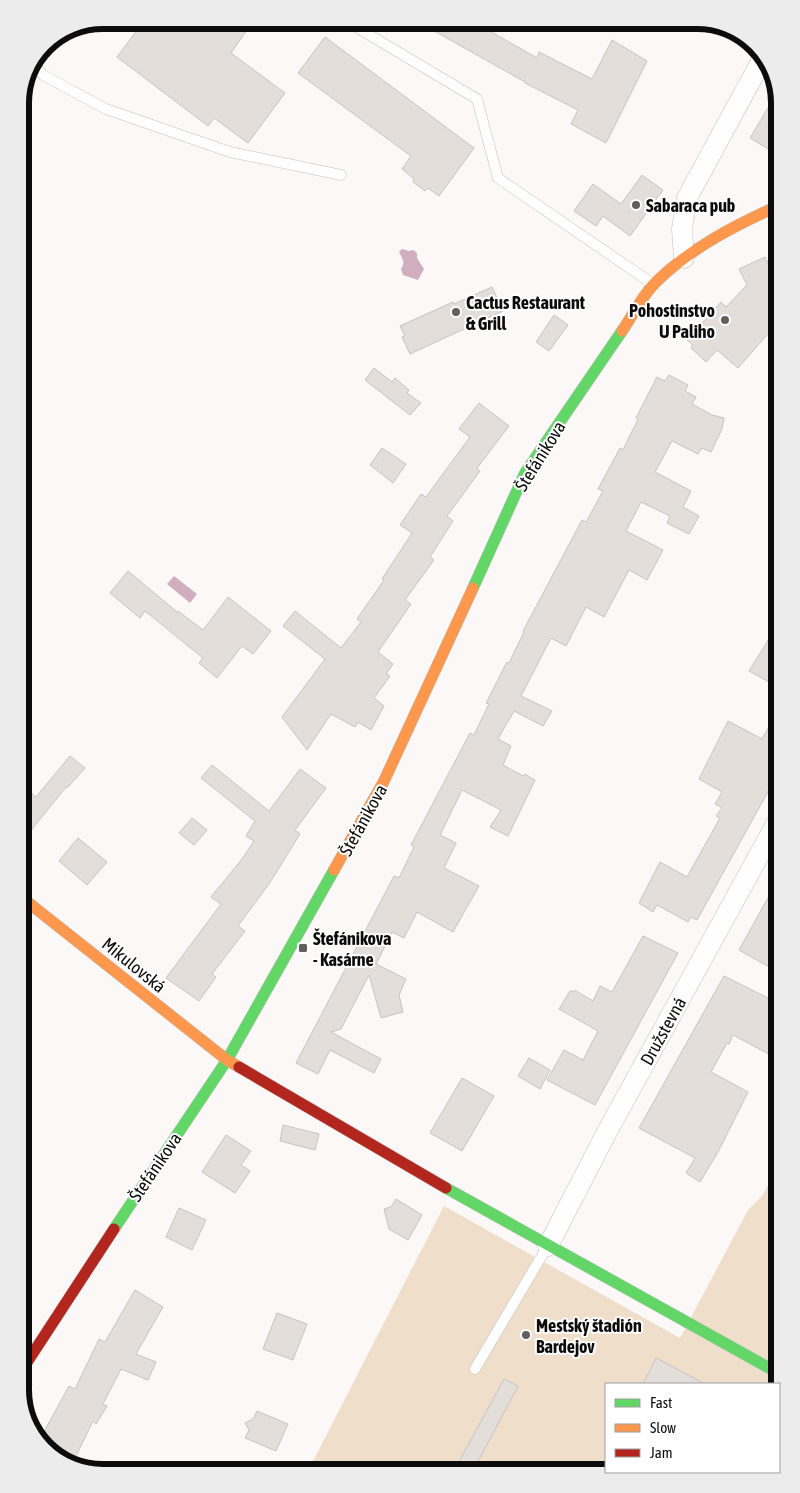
<svg xmlns="http://www.w3.org/2000/svg" width="800" height="1493" font-family="'Asap Condensed',sans-serif">
<rect width="100%" height="100%" fill="#fbf8f7"/>
<polygon fill="#eedeca" points="780,1164 779,1394 779,1384 606,1384 606,1468 308,1471 444,1206 680,1338 748,1210 762,1196"/>
<g fill="#d0aec0">
<path d="M 402,249 L 409,251 L 413,250 L 417,253 L 417,258 L 424,269 L 418,280 L 403,275 L 401,269 C 406,261 402,259 399,252 Z"/>
<polygon points="174,576 197,594 190,603 167,584"/>
</g>
<g fill="#e4dedb" stroke="#c6c4c3">
<polygon points="474,22 537,58 539,52 592,79 612,40 647,61 606,143 571,124 578,110 525,83 525,82 420,23"/>
<polygon points="251,24 231,53 285,93 248,143 214,118 208,126 117,57 140,26"/>
<polygon points="325,37 474,148 439,196 428,188 425,191 413,182 414,179 402,169 411,156 298,73"/>
<polygon points="778,91 780,103 780,156 750,138"/>
<polygon points="642,175 663,190 630,236 603,216 596,226 574,211 593,184 621,204"/>
<polygon points="765,257 780,287 780,320 738,368 717,350 706,362 691,348 693,345 687,340 721,302 726,307 747,285 739,269"/>
<polygon points="492,287 503,311 410,354 402,337 405,336 400,326 453,302 454,304"/>
<polygon points="554,315 568,325 549,351 536,342"/>
<polygon points="374,368 392,382 395,378 409,390 407,393 421,403 410,415 365,380"/>
<polygon points="669,375 688,385 685,391 696,397 692,404 712,415 724,418 722,429 711,452 702,448 698,454 672,441 655,472 691,491 683,507 699,516 689,534 667,523 670,516 641,502 626,531 663,550 647,580 629,570 604,617 586,607 566,646 551,638 521,696 552,711 543,726 514,711 498,739 511,746 503,765 523,776 525,774 535,780 508,836 490,827 501,810 462,790 440,835 456,843 444,868 479,886 453,932 417,912 404,938 392,932 376,964 406,979 399,995 403,1012 381,1018 369,975 341,1029 331,1032 381,1059 374,1073 330,1050 318,1074 296,1063 394,876 399,878 414,847 411,845 470,733 474,735 489,704 486,703 507,662 509,663 524,632 523,631 582,520 586,522 603,491 598,489 620,448 623,450 638,419 636,418 657,377 665,381"/>
<polygon points="479,403 509,426 477,468 480,471 447,516 453,521 430,557 434,560 405,600 411,604 378,652 393,664 386,674 390,676 374,698 384,706 371,730 358,722 355,727 331,714 307,750 282,717 325,659 283,626 295,611 341,648 361,622 357,619 384,580 382,579 412,533 400,525 421,494 426,497 470,437 459,429"/>
<polygon points="382,448 406,464 393,483 370,465"/>
<polygon points="128,571 177,612 178,611 203,630 228,597 271,631 253,654 242,646 217,678 199,663 203,658 145,611 140,618 110,593"/>
<polygon points="780,621 780,688 749,671"/>
<polygon points="780,707 780,770 697,920 690,917 688,922 657,905 653,912 639,903 660,862 687,877 720,818 716,816 722,808 715,804 722,792 699,779 728,721 762,739"/>
<polygon points="70,756 85,768 67,788 66,787 20,844 20,784 36,797"/>
<polygon points="212,765 269,811 300,769 326,788 295,830 300,834 269,884 238,926 245,931 212,974 216,977 199,1001 166,978 221,904 211,897 242,859 254,841 246,836 255,821 201,778"/>
<polygon points="192,818 207,830 194,845 179,833"/>
<polygon points="78,838 107,862 87,885 59,861"/>
<polygon points="780,876 780,953 771,968 739,950"/>
<polygon points="643,936 678,953 595,1105 547,1080 564,1050 583,1060 598,1031 559,1009 570,991 576,991 593,1001 600,986 612,992"/>
<polygon points="724,976 780,1004 780,1060 733,1035 729,1044 727,1043 711,1072 748,1092 718,1152 700,1182 686,1173 695,1158 639,1128"/>
<polygon points="529,1058 550,1070 540,1089 518,1076"/>
<polygon points="462,1078 494,1096 462,1151 430,1133"/>
<polygon points="283,1125 319,1134 315,1150 280,1141"/>
<polygon points="226,1135 251,1151 241,1165 250,1171 235,1193 202,1172"/>
<polygon points="396,1199 422,1215 408,1240 389,1229 384,1209 391,1207"/>
<polygon points="179,1208 206,1220 192,1250 166,1237"/>
<polygon points="135,1290 163,1307 136,1354 156,1362 148,1380 121,1369 103,1404 107,1406 96,1424 93,1421 72,1464 57,1459 40,1439 69,1386 75,1389 99,1339 105,1342"/>
<polygon points="277,1313 307,1324 293,1360 263,1349"/>
<polygon points="656,1358 705,1384 643,1384"/>
<polygon points="504,1379 518,1386 474,1469 455,1469"/>
<polygon points="257,1411 288,1424 276,1451 245,1438 249,1430 245,1423 253,1419"/>
</g>
<g fill="none" stroke-linecap="round" stroke-linejoin="round">
<defs>
<g id="lane">
<polyline points="351,24 477,99 498,178 653,284"/>
<polyline points="35,66 43,75 106,109 230,152 341,175"/>
<polyline points="475,1369 547,1247"/>
</g>
<g id="street">
<polyline points="684,258 682,229 687,198 763,58"/>
<polyline points="548,1246 608,1130 780,817"/>
</g>
<g id="fast">
<polyline points="473,588 525,473 622,331"/>
<polyline points="446,1188 780,1374"/>
<polyline points="114,1229 227,1060 334,870"/>
</g>
<g id="slow">
<path d="M 622,331 C 633,315 642,296 655,283 C 690,248 736,225 780,205"/>
<polyline points="334,870 384,781 473,588"/>
<polyline points="20,896 227,1060 239,1067"/>
</g>
<g id="jam">
<polyline points="239,1067 446,1188"/>
<polyline points="20,1373 114,1229"/>
</g>
</defs>
<use href="#lane" stroke="#c3c0c0" stroke-width="11"/>
<use href="#street" stroke="#c3c0c0" stroke-width="21"/>
<use href="#fast" stroke="#c3c0c0" stroke-width="12"/>
<use href="#slow" stroke="#c3c0c0" stroke-width="12"/>
<use href="#jam" stroke="#c3c0c0" stroke-width="12"/>
<use href="#lane" stroke="#fefefe" stroke-width="10"/>
<use href="#street" stroke="#fefefe" stroke-width="20"/>
<use href="#fast" stroke="#63d668" stroke-width="11"/>
<use href="#slow" stroke="#ff974d" stroke-width="11"/>
<use href="#jam" stroke="#b3261e" stroke-width="11"/>
</g>
<g fill="#605f5e" stroke="#fff" stroke-width="2">
<circle cx="636" cy="205" r="5"/>
<circle cx="456" cy="312" r="5"/>
<circle cx="725" cy="320" r="5"/>
<rect x="298" y="943" width="10" height="10" rx="2.5"/>
<circle cx="526" cy="1335" r="5"/>
</g>
<g text-anchor="middle" dominant-baseline="central" stroke-width="4" stroke-linejoin="round" paint-order="stroke">
<g font-size="18" font-weight="bold" fill="#0d0c0c" stroke="#fff" text-anchor="start">
<text x="646" y="205">Sabaraca pub</text>
<text x="466" y="302">Cactus Restaurant<tspan x="466" dy="21">&amp; Grill</tspan></text>
<text x="715" y="310" text-anchor="end">Pohostinstvo<tspan x="715" dy="21">U Paliho</tspan></text>
<text x="313" y="938">Štefánikova<tspan x="313" dy="21">- Kasárne</tspan></text>
<text x="536" y="1325">Mestský štadión<tspan x="536" dy="21">Bardejov</tspan></text>
</g>
<g font-size="18" fill="#0d0c0c" stroke="#fff">
<text transform="translate(540 456) rotate(-58)">Štefánikova</text>
<text transform="translate(363 820) rotate(-61)">Štefánikova</text>
<text transform="translate(134 965) rotate(39)">Mikulovská</text>
<text transform="translate(663 1031) rotate(-61)">Družstevná</text>
<text transform="translate(155 1167) rotate(-56)">Štefánikova</text>
</g>
</g>
<path d="M0 0H800V1493H0ZM103 29H697A74 74 0 0 1 771 103V1390A74 74 0 0 1 697 1464H103A74 74 0 0 1 29 1390V103A74 74 0 0 1 103 29Z" fill="#ececec" fill-rule="evenodd"/>
<path fill="none" stroke="#0d0c0c" stroke-width="6" d="M103 29H697A74 74 0 0 1 771 103V1390A74 74 0 0 1 697 1464H103A74 74 0 0 1 29 1390V103A74 74 0 0 1 103 29Z"/>
<rect x="605" y="1383" width="175" height="90" fill="#ffffff" stroke="#9e9e9e"/>
<rect x="615" y="1399" width="25" height="8" fill="#63d668" stroke="#9e9e9e"/>
<text x="650" y="1408" font-size="15" fill="#0d0c0c">Fast</text>
<rect x="615" y="1424" width="25" height="8" fill="#ff974d" stroke="#9e9e9e"/>
<text x="650" y="1433" font-size="15" fill="#0d0c0c">Slow</text>
<rect x="615" y="1449" width="25" height="8" fill="#b3261e" stroke="#9e9e9e"/>
<text x="650" y="1458" font-size="15" fill="#0d0c0c">Jam</text>
</svg>
